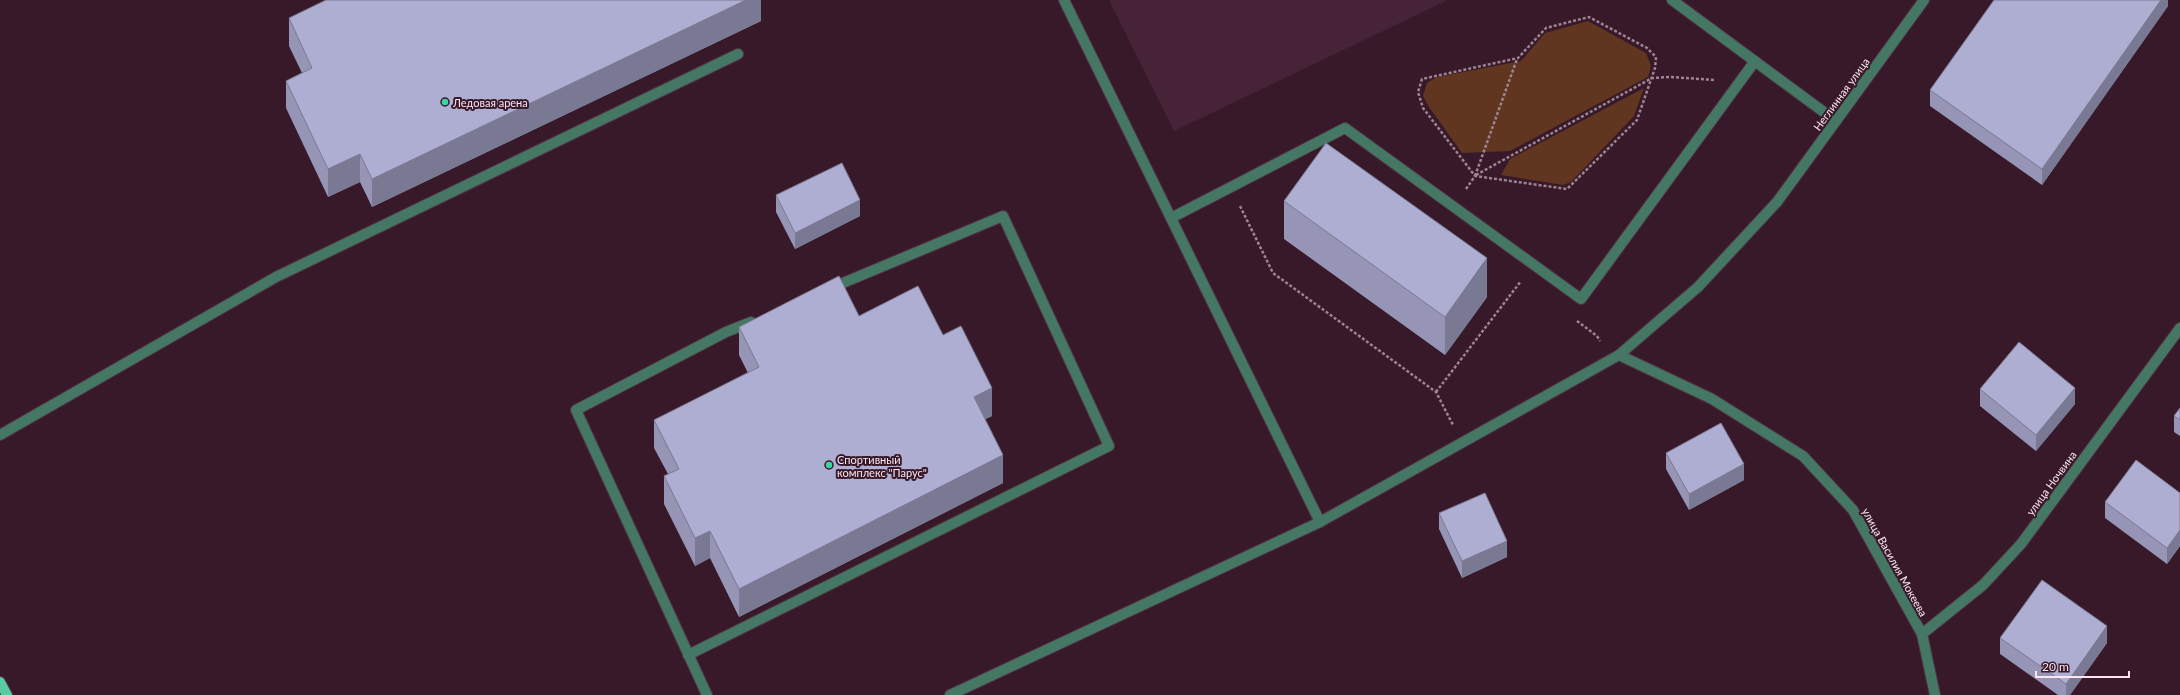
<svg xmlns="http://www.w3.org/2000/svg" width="2180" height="695" font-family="Lato,sans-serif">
<rect width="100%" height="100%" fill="#37192a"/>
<polygon fill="#472337" points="1109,0 1448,0 1174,131"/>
<g fill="#603620">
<polygon points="1588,21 1646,53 1651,66 1648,77 1510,151 1462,153 1429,107 1423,96 1427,83 1437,77 1521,61 1545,33"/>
<polygon points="1644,88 1634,116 1571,182 1563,185 1501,175 1510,159"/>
</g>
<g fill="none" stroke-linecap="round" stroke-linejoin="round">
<defs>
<g id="minor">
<polyline points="1064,0 1320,522"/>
<polyline points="1672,0 1836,121"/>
<polyline points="1924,0 1777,202 1698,287 1619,355 1712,399 1803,456 1853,510 1922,634 1935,695"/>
<polyline points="1171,218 1345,128 1581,299 1755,61"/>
<polyline points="0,435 276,277 738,54"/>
<polyline points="1922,634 1983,585 2021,544 2180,328"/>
<polyline points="688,655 1109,446 1003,216 831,288"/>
<polyline points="707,695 576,410 726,332 751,322"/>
<polyline points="950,695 1320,522 1619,355"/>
</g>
<polyline id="major" points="0,682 7,695"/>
</defs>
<use href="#minor" stroke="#533646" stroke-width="12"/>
<use href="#major" stroke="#533646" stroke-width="12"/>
<g stroke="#9d8491" stroke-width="2.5" stroke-dasharray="3 2" stroke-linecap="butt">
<polyline points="1476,175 1652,78 1671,77 1715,80"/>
<polyline points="1475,176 1517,59"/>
<polyline points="1466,189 1475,176 1567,189 1637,120 1655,68 1656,57 1647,48 1589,17 1546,28 1518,58 1422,79 1418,92 1423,108 1475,176"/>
<polyline points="1240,206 1273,273 1436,392 1453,425"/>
<polyline points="1577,321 1597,336 1600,341"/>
<polyline points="1436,392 1521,281"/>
</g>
<use href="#minor" stroke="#447764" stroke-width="10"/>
<use href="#major" stroke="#58cba2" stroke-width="10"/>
</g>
<g fill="#9695b5">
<polygon points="761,0 761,21 372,207 360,182 328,197 286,108 286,81 302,73 289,46 289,18"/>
<polygon points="2168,0 2168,6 2042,185 1930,106 1930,90"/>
<polygon points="776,195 860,216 795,249 776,212"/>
<polygon points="1284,201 1487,297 1445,355 1284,239"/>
<polygon points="859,316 943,335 992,416 985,419 1003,483 739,617 710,558 695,566 664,504 664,476 668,474 654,448 654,420 748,373 739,355 739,327"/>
<polygon points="1980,389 2075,404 2036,451 1980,406"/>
<polygon points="2180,408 2180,436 2174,432 2174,416"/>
<polygon points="1666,453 1744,480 1689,510 1666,469"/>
<polygon points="2180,493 2180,546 2167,564 2105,518 2105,502"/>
<polygon points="1439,513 1507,557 1462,578 1439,529"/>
<polygon points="2000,638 2107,643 2070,695 2058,695 2000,654"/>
</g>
<g fill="#7a7993">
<polygon points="746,0 761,0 761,21 372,207 372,179"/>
<polygon points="2161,0 2168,0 2168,6 2042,185 2042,169"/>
<polygon points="360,154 360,182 328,197 328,169"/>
<polygon points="860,200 860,216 795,249 795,233"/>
<polygon points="1487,258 1487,297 1445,355 1445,317"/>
<polygon points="992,388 992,416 974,425 974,397"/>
<polygon points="2075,388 2075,404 2036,451 2036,435"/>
<polygon points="1003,455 1003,483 739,617 739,589"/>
<polygon points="1744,464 1744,480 1689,510 1689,494"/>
<polygon points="2180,530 2180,546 2167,564 2167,548"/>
<polygon points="710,531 710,558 695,566 695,538"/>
<polygon points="1507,541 1507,557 1462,578 1462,561"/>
<polygon points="2107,626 2107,643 2070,695 2066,695 2066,684"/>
</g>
<g fill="#aeadd2" stroke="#7a7993">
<polygon points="326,0 746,0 372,179 360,154 328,169 286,81 312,68 289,18"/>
<polygon points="1994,0 2161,0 2042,169 1930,90"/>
<polygon points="1326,143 1487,258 1445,317 1284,201"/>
<polygon points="842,163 860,200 795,233 776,195"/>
<polygon points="839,276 859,316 918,286 943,335 961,326 992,388 974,397 1003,455 739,589 710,531 695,538 664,476 679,469 654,420 759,367 739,327"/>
<polygon points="2019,342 2075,388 2036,435 1980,389"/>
<polygon points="2180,408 2180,420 2174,416"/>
<polygon points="1721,423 1744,464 1689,494 1666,453"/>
<polygon points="2136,460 2180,493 2180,530 2167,548 2105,502"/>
<polygon points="1485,493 1507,541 1462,561 1439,513"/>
<polygon points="2042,580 2107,626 2066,684 2000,638"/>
</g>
<g fill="#3bd4a4" stroke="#37192a" stroke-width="1.5">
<circle cx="445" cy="102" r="4"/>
<circle cx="829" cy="465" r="4"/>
</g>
<g text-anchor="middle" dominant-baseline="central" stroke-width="4" stroke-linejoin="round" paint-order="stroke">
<g font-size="11" fill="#fce7f1" stroke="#37192a">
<text transform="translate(1841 94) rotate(-54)">Неглинная улица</text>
<text transform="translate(2051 483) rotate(-54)">улица Ночвина</text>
<text transform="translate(1895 562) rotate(61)">улица Василия Мокеева</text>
</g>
<g font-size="11" fill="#fce7f1" stroke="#37192a" text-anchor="start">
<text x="453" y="102">Ледовая арена</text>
<text x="837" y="459">Спортивный<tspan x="837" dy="13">комплекс "Парус"</tspan></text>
</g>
</g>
<path d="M2036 671v6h93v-6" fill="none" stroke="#fce7f1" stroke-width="2"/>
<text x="2042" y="671" font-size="12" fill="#fce7f1" stroke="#37192a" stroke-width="3" paint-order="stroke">20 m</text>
</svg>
